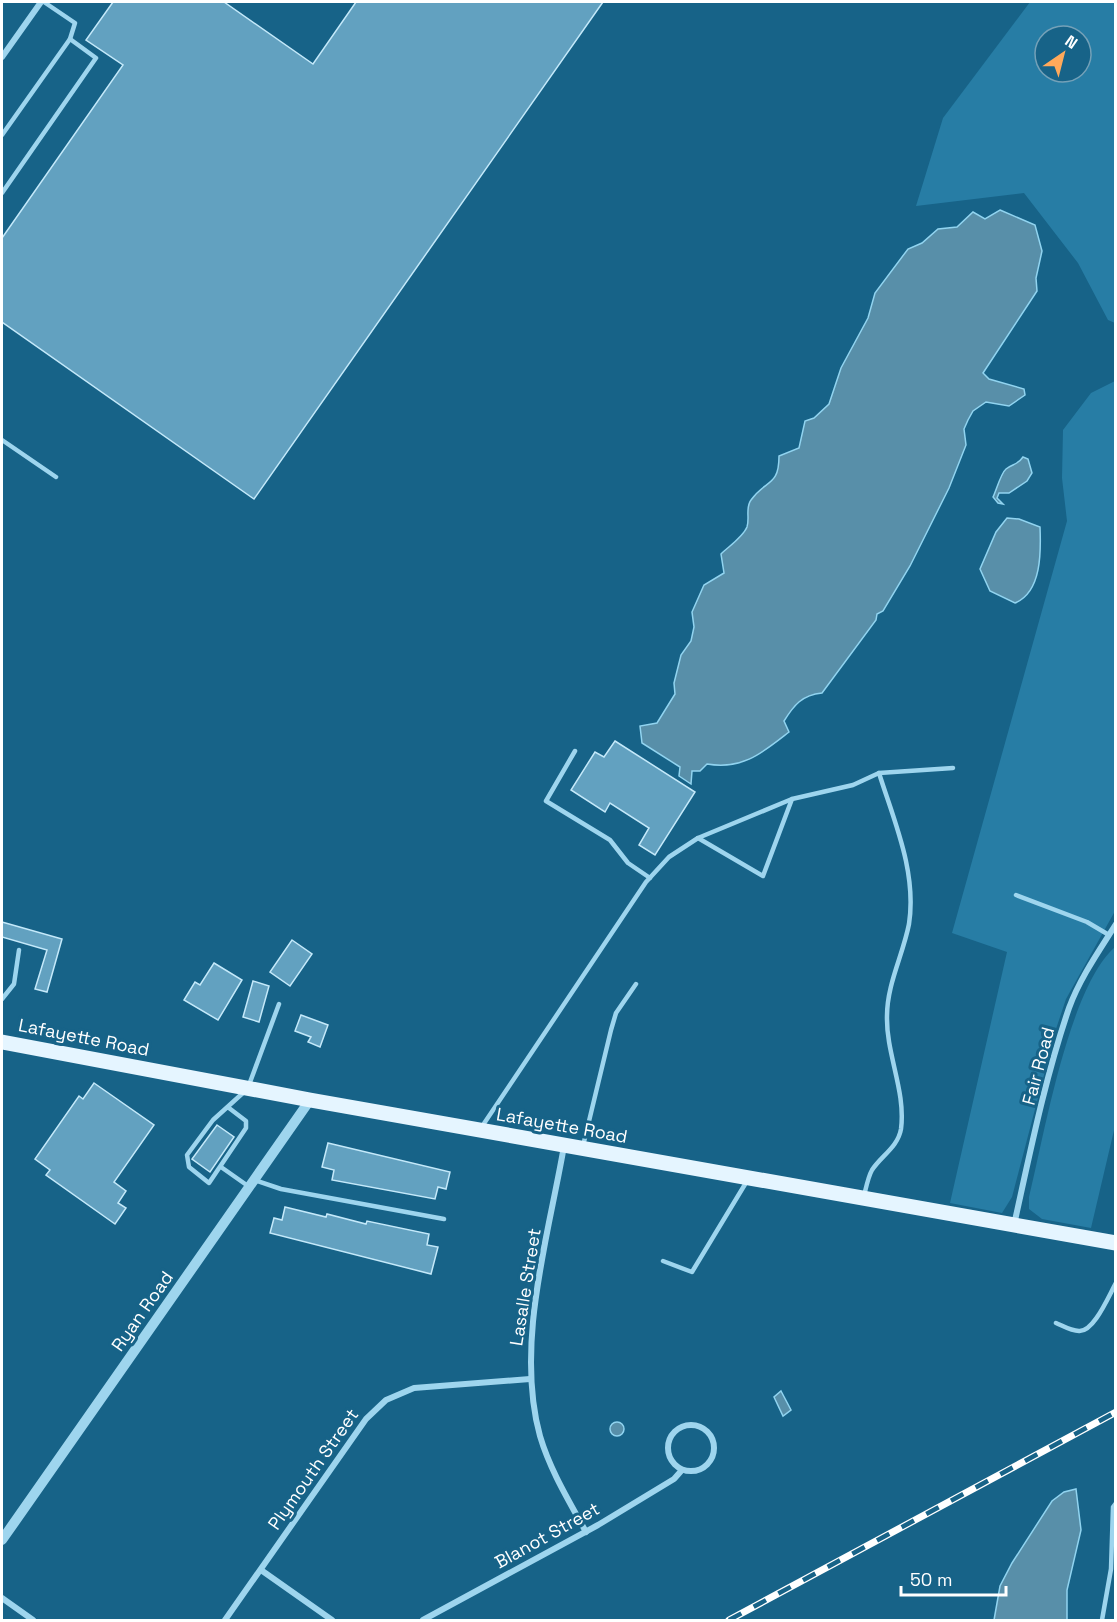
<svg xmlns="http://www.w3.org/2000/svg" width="1117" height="1622" font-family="'Space Grotesk',sans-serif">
<rect width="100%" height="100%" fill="#176388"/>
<g fill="#277da5" fill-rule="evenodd">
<path d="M 1030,2 L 1115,2 L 1115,323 L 1108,320 L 1078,263 L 1024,193 L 916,206 L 943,118 ZM 1045,36 L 1081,36 L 1081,72 L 1045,72 Z"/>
<polygon points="1115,381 1115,911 1066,999 1056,1029 1012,1197 1002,1213 950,1203 1007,952 952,933 1067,521 1062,478 1063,430 1091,393"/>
<path d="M 1115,947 L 1115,1126 L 1091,1228 L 1042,1219 L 1029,1209 L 1029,1197 C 1044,1136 1069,987 1115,947 Z"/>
</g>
<g fill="#588fa9" stroke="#91d4f0" stroke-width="1.5">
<path d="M 1000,210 L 1035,225 L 1042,251 L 1036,278 L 1037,291 L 983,373 L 989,379 L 1024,389 L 1025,395 L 1009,406 L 986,402 L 973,411 L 968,420 L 964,429 L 966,445 L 949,488 L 910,566 L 883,611 L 877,614 L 876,620 L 822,693 C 802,695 794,705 784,721 L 789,732 C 762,753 743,770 707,764 L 700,771 L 692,771 L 691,784 L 679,776 L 680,767 L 642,743 L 640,726 L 657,723 L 675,694 L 674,683 L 681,655 L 691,641 L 694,627 L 692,612 L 704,585 L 724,573 L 721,554 C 728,547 743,537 747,527 C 750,518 745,508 751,500 C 766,479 779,487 779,456 L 799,448 L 805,421 L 814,418 L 829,404 L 841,368 L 868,318 L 875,293 L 908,249 L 922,243 L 938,229 L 957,227 L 973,212 L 985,219 Z"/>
<path d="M 1023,457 L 1028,459 L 1032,473 L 1027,481 L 1009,493 L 999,493 L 997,498 L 1003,504 L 998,503 L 993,497 C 996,491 1001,473 1006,469 C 1012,464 1018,465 1023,457 Z"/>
<path d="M 1007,518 L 1019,519 L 1040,527 C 1041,551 1042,592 1015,603 L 990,591 L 980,569 L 996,532 Z"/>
<polygon points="781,1391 791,1410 783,1416 774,1397"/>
<circle cx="617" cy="1429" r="7"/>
<polygon points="1076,1489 1081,1530 1067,1590 1067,1620 994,1620 1000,1586 1012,1563 1052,1501 1064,1492"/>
</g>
<g fill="#62a1c0" stroke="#c4e9fa" stroke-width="1.5">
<polygon points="113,2 224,2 313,64 356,2 603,2 254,499 2,322 2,238 123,65 86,40"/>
<polygon points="615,741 695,792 655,855 639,845 649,828 610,803 605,812 571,790 595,752 604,757"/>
<polygon points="2,922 62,939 47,992 35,989 47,950 2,937"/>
<polygon points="292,940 312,954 290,986 270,972"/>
<polygon points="214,963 242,980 218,1020 184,1000 195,982 200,985"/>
<polygon points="253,981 269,986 259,1022 243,1017"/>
<polygon points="301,1015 328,1025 320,1047 308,1042 311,1037 295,1031"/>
<polygon points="94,1083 154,1125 114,1182 126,1191 118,1203 126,1208 115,1224 46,1175 50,1170 35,1159 79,1096 83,1099"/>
<polygon points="217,1125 234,1137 210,1172 192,1159"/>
<polygon points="328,1143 450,1172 446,1189 438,1187 435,1199 332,1180 334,1170 322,1167"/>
<polygon points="285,1207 326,1217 327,1214 366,1224 367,1221 429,1234 427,1245 438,1247 431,1274 270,1233 274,1218 282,1220"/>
</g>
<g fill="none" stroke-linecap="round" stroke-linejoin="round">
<g stroke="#9ed5ee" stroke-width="4.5">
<polyline points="2,135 70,39 75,23 44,2"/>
<polyline points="2,193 96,58 70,39"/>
<polyline points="2,440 56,477"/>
<polyline points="575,751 546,801 610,840 628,863 650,878"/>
<polyline points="698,838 763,876 792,799"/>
<polyline points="1016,895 1087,922 1109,935"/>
<polyline points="2,999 14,984 19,950"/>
<polyline points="249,1085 279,1004"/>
<polyline points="229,1108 246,1121 246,1128 209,1183 189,1167 187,1155 213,1120 244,1092"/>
<polyline points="481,1128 646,882 669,857 698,838 792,799 853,785 879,773 953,768"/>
<polyline points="583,1146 611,1030 616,1013 636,984"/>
<polyline points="221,1167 248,1186"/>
<polyline points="254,1180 281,1189 444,1219"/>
<path d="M 864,1196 C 866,1188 868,1177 872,1170 C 881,1156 898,1147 901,1129 C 906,1091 886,1054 887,1016 C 887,984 903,955 909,924 C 917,872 894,821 879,773"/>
<polyline points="663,1261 692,1272 747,1181"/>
<path d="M 1056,1323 C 1063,1326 1071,1331 1079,1331 C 1094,1332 1109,1295 1116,1283"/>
<polyline points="1102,1620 1111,1569 1113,1507 1116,1503"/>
</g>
<g stroke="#9ed5ee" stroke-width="6">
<polyline points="2,57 41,2"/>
<path d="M 564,1146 C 548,1238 515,1345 540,1436 C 550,1470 569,1501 586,1532"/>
<path d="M 1014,1225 C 1030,1153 1045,1078 1069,1008 C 1080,978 1099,951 1116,924"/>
<circle cx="691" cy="1448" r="23"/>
<polyline points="261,1570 332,1620"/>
<polyline points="2,1598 33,1620"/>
<polyline points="225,1620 366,1419 386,1400 414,1388 530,1379"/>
<polyline points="423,1620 598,1525 674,1479 682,1470"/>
</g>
<polyline stroke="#9ed5ee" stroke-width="10" points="2,1540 310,1100"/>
<polyline stroke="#e5f5ff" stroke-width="15" points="2,1042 310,1100 1116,1243"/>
<defs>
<polyline id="rail" points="729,1620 1116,1412"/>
</defs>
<use href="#rail" stroke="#fff" stroke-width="7"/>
<use href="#rail" stroke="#176388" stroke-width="4.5" stroke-dasharray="14" stroke-linecap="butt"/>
</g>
<g text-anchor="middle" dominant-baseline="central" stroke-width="6" stroke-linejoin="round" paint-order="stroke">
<g font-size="18" fill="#fff" stroke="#176388">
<text transform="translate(84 1037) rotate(11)">Lafayette Road</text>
<text transform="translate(1038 1066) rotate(-75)">Fair Road</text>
<text transform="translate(562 1125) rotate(10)">Lafayette Road</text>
<text transform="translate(525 1287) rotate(-81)">Lasalle Street</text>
<text transform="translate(142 1311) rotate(-55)">Ryan Road</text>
<text transform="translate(313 1469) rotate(-55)">Plymouth Street</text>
<text transform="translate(547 1535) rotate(-29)">Blanot Street</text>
</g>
</g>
<rect width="1117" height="1622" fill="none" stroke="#ffffff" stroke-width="6"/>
<g transform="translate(1063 54) rotate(35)"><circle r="28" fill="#176388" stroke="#74a1b8" stroke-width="1.5"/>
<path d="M0-4.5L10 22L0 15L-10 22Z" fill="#ffa95b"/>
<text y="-9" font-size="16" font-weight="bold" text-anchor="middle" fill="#ffffff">N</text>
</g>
<path d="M901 1586v9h105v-9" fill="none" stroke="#ffffff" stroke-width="3"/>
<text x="910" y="1586" font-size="18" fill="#ffffff" stroke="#176388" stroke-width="4.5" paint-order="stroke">50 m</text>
</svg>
